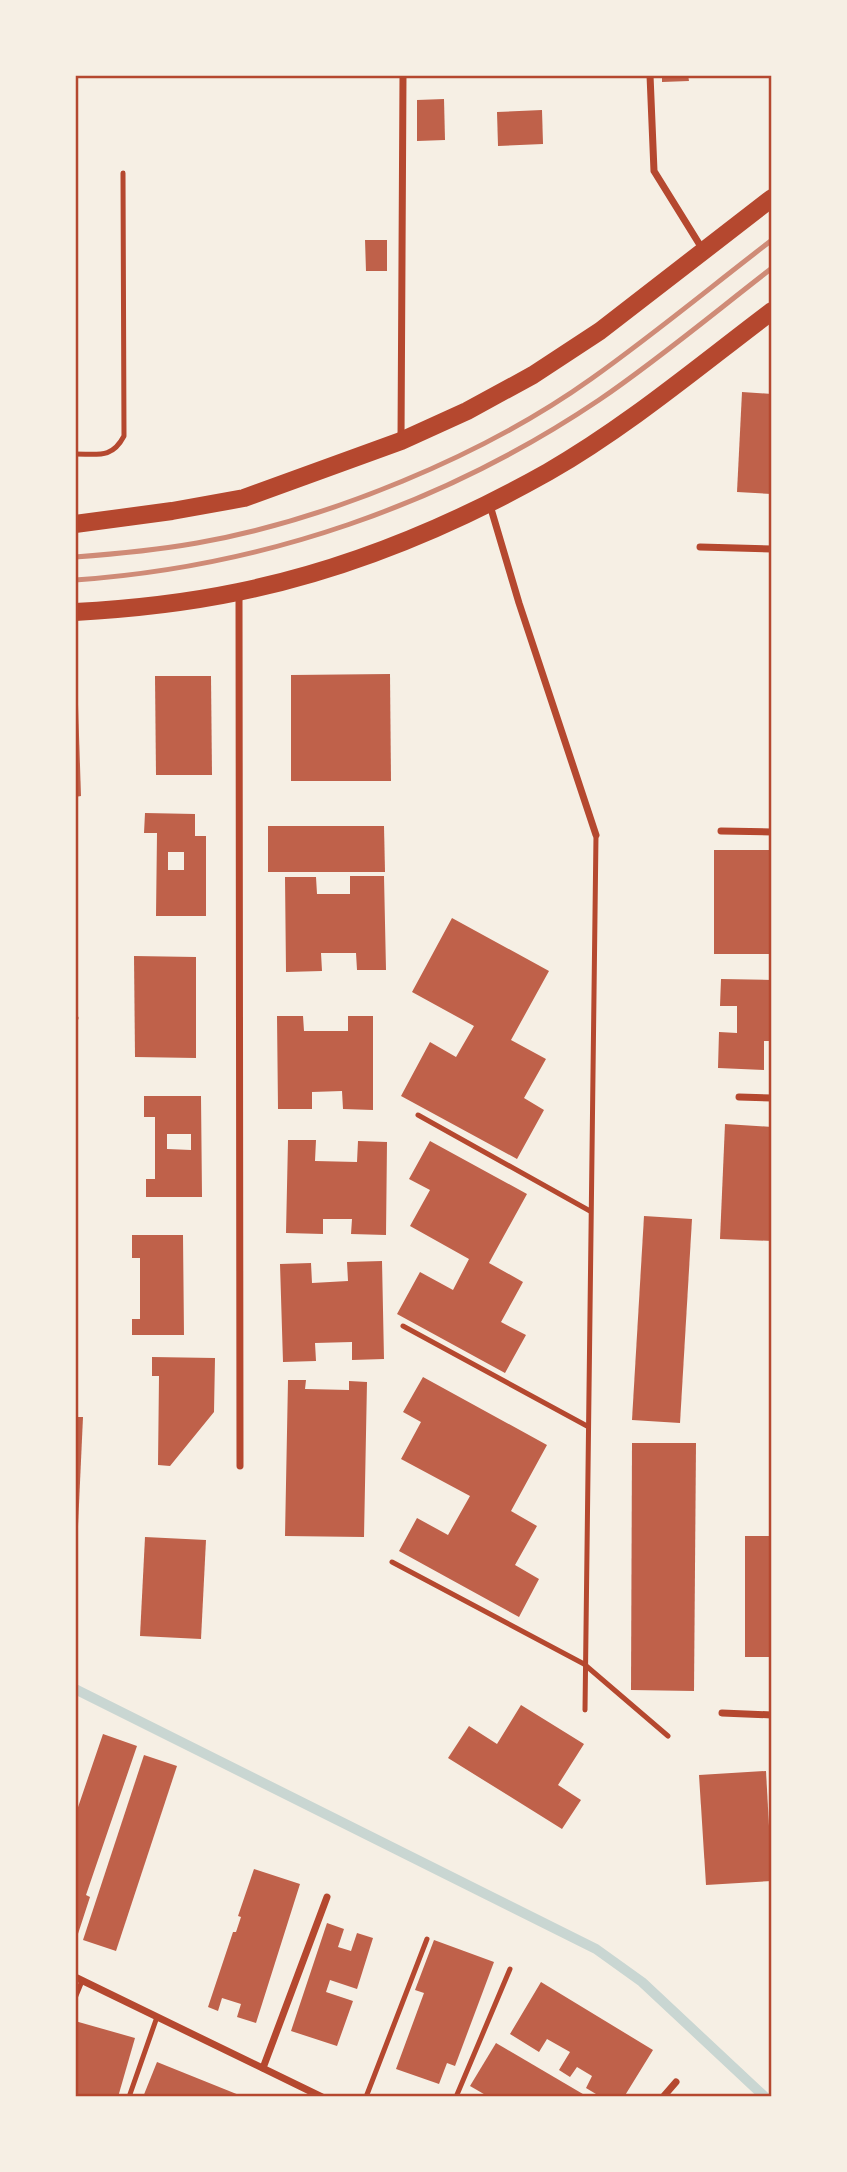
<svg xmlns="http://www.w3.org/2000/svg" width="847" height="2172" font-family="Inter,sans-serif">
<rect width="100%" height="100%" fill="#f6efe4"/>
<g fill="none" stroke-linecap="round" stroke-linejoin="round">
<polyline stroke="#c9d6d2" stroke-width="10" points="75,1689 596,1949 642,1982 765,2097"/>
</g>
<g fill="#bf614a" fill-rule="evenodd">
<polygon points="662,75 688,75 689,81 662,82"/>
<polygon points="444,99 445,140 417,141 417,100"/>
<polygon points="542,110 543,144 498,146 497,112"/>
<polygon points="365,240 387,240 387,271 366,271"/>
<polygon points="742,392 772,394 772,494 737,492"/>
<polygon points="390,674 391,781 291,781 291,675"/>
<polygon points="155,676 211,676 212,775 156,775"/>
<polygon points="75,705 78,705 81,796 75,797"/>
<path d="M 145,813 L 195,814 L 195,836 L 206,836 L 206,916 L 156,916 L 157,833 L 144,833 ZM 168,852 L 184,852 L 184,870 L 168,870 Z"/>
<polygon points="268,826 384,826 385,872 268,872"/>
<rect x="714" y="850" width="58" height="104"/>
<polygon points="350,876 384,876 386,970 357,970 356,953 321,953 322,971 286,972 285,877 316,877 317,894 350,894"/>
<polygon points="452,918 549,971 511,1040 546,1059 524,1098 544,1110 517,1159 401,1096 430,1042 456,1057 474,1026 412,992"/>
<polygon points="134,956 196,957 196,1058 135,1057"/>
<polygon points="721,979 772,980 772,1041 764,1041 764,1070 718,1068 719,1032 737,1033 737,1006 720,1006"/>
<polygon points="277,1016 303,1016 304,1031 348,1031 348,1016 373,1016 373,1110 343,1109 342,1091 312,1092 312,1109 278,1109"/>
<path d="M 144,1096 L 201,1096 L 202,1197 L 146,1197 L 146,1179 L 155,1179 L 155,1117 L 144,1117 ZM 167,1134 L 191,1134 L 191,1150 L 167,1149 Z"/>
<polygon points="725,1124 772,1127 772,1241 720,1239"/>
<polygon points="288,1140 316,1140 315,1161 357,1162 358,1141 387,1142 386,1235 351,1234 352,1219 323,1219 323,1234 286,1233"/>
<polygon points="430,1141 527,1194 489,1263 523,1282 501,1322 526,1335 505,1373 397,1314 420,1272 453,1290 469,1259 410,1226 430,1190 409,1179"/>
<polygon points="644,1216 692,1219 680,1423 632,1420"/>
<polygon points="132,1235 183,1235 184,1335 132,1335 132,1319 140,1319 140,1258 132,1258"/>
<polygon points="382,1261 384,1359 352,1360 352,1342 315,1343 316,1361 283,1362 280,1264 311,1263 312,1283 348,1281 347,1262"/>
<polygon points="152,1357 215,1358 214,1412 170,1466 158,1465 159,1376 152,1376"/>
<polygon points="423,1377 547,1445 511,1511 537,1526 515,1565 539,1579 519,1617 399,1551 417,1518 448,1535 470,1496 401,1459 421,1422 403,1412"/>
<polygon points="288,1380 306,1380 305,1389 349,1390 349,1381 367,1382 364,1537 285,1536"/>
<polygon points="75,1417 83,1417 77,1548 75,1548"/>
<polygon points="632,1443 696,1443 694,1691 631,1690"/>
<rect x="745" y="1536" width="27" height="121"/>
<polygon points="145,1537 206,1540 201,1639 140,1636"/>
<polygon points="521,1705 584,1744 558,1785 581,1800 562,1829 448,1758 469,1726 497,1744"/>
<polygon points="103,1734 137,1746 86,1895 90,1897 76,1940 75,1816"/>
<polygon points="144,1755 177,1766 116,1951 83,1940"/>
<polygon points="766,1771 772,1881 706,1885 699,1775"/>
<polygon points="254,1869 300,1884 256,2023 237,2017 241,2004 222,1998 218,2011 208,2007 233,1932 236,1932 241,1917 238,1916"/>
<polygon points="327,1923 344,1929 338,1947 351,1951 357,1933 373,1938 357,1989 330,1980 326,1992 353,2001 337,2046 291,2031"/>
<polygon points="434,1940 494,1962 455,2066 447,2063 439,2084 396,2069 424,1993 415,1990"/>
<polygon points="541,1982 653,2050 624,2097 601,2097 586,2088 592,2076 577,2067 570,2077 559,2070 570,2052 547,2039 539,2052 510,2034"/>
<polygon points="75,2021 135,2038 118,2097 75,2097"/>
<polygon points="496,2043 588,2097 489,2097 470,2086"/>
<polygon points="157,2062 244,2097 143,2097"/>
</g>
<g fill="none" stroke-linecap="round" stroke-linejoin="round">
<g stroke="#b5482f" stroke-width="5">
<path d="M 75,454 C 98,454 112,459 124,436 L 123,173"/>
<polyline points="75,1018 76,1018"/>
<polyline points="418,1115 590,1211"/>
<polyline points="403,1326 587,1426"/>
<polyline points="392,1562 584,1664 668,1736"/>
<polyline points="585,1710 596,835"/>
<polyline points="75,1998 82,1981"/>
<polyline points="129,2097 157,2017"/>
<polyline points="366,2097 427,1939"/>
<polyline points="456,2097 510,1969"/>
</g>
<g stroke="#b5482f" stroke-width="7">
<polyline points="650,75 654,171 703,250"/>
<polyline points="401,441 403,75"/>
<polyline points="489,502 519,603 596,835"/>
<polyline points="700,547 772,549"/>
<polyline points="239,592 240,1466"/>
<polyline points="721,831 772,832"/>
<polyline points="739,1097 772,1098"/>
<polyline points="722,1713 772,1715"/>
<polyline points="75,1977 322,2097"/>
<polyline points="263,2068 327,1897"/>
<polyline points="663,2097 676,2082"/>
</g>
<g stroke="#b5482f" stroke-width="18">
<polyline points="75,524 172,511 244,498 401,441 467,411 533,375 600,331 772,198"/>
<path d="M 75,612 C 130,609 185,603 238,592 C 346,570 452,526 548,472 C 628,426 699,366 772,311"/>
</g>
<g stroke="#cf8b77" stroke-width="5">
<path d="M 75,557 C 116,554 157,550 197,543 C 327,520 483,456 591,379 C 653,335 712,286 772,240"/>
<path d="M 75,580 C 262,567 443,505 599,400 C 659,359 715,312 772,268"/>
</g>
</g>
<rect width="847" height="2172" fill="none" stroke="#f6efe4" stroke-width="154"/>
<rect x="77" y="77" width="693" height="2018" fill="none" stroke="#b5482f" stroke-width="2.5"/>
</svg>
